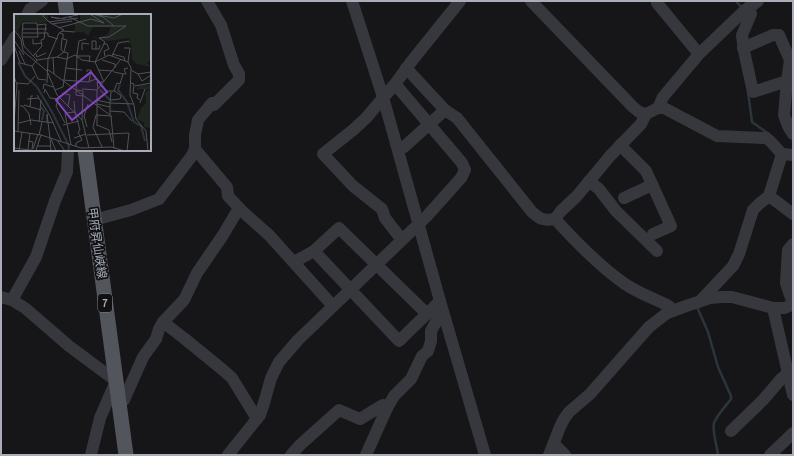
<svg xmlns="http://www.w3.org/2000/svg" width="794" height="456" font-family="'Archivo Narrow','Noto Sans JP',sans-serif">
<rect width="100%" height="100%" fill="#161618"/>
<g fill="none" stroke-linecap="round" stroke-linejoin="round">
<g stroke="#2c353c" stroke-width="2.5">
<polyline points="736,1 742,8"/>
<polyline points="748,92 752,122 769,134"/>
<path d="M 699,307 L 697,307 L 708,332 L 718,367 L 731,396 L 731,399 C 725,407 717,415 714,423 C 712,431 717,446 718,455"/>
</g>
<g stroke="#37383d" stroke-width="12">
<polyline points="352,1 383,97 440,301 485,455"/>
<polyline points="531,1 633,107 639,112 646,114 658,108 664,108 717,136 766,138 770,141 782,154"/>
<polyline points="657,3 699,54"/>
<polyline points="749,7 751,14 742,35 744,51 753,92 787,81"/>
<polyline points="27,15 30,9 42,1"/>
<polyline points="743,48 773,35 779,35 790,60 787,81 784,115 788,126 793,134"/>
<polyline points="1,60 15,37"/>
<path d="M 406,68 L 445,110 L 457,118 L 532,212 C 540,219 543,221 555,219 C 576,242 599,266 625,284 C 638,293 655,299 669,306 L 673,311"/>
<polyline points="658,108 663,97 699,54 744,11 758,1"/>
<polyline points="620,145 646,171 671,226 653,234"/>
<polyline points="404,147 445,110"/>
<polyline points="195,149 227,187 228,196 242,211 269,235 333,306"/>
<polyline points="589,181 599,189 609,202 616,211 657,251"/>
<polyline points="769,196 782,154 793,155"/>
<polyline points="624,198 652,185"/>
<polyline points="555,219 561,211 577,196 610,156 641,124 646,114"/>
<polyline points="94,220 131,210 159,199 191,157 195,149 195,135 198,120 212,103 214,105 239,80 239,74 234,65 221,25 207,1"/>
<polyline points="402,240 385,218 382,209 353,186 323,154 353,130 366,118 395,84 411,62 460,1"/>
<polyline points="314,251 399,341 440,301"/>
<polyline points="294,262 314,251 339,228 427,314"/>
<polyline points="1,297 12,300 25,308 69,346 116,381 100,418 91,455"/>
<polyline points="12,300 36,257 55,201 67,172 68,150"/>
<polyline points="700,301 733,266 739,254 753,210 759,204 769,196 793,214"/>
<polyline points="793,304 786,283 788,250 793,244"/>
<polyline points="773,308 793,395"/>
<polyline points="163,322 185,339 223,370 232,378 257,419"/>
<polyline points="119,402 124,400 143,357 156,339 159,329 163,322 184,300 197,273 223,235 239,208"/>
<polyline points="731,431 763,400 781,379 788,373"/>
<polyline points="554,444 565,455"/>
<polyline points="228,455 260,415 264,403 271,378 279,362 298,340 427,216 461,178 465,170 462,163 395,84"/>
<polyline points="291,455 300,445 339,410 360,419 383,405 387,408"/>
<polyline points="366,455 387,408 394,396 411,379 422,356 428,351 431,341 431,331 442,311"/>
<polyline points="549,455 560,427 564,419 569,412 590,394 649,327 667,313 689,305 710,298 722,297 732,297 773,308 785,308 793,304"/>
<polyline points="770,455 793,433"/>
</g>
<g stroke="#53555c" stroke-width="15">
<polyline points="65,1 67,15"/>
<polyline points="85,150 126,455"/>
</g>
</g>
<g text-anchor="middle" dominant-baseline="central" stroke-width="3.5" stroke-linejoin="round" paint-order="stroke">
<rect fill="#111113" stroke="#7b7e86" stroke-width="1" x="98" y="294" width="14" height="18" rx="3"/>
<g font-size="11" font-weight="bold" fill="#a8adb8">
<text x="105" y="303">7</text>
</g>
<g font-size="12" fill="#a8adb8" stroke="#111113">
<text transform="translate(97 243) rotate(82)">甲府昇仙峡線</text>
</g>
</g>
<g transform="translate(14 14)">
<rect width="137" height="137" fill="#161618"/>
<path d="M 0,0 L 33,0 L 35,7 L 25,10 L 24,8 L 9,7 L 4,16 L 8,27 L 0,14 ZM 66,0 L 137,0 L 137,46 L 133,49 L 137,53 L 123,50 L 118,46 L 117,30 L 113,29 L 116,27 L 115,24 L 95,27 L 80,24 L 79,22 L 84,24 L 94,20 L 97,13 L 79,13 L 74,22 L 70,18 L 61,18 L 61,8 L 66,7 ZM 137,71 L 137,119 L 136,114 L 130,113 L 130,109 L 123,105 L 127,94 L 132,89 L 131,79 L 135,76 L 122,75 L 126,72 Z" fill="#1e261f"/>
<path fill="none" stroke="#2c353c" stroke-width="2" d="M 4,48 L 11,62 L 23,73 L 38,98 L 55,132 L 54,137M 106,71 L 104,76 L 113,88 L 120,108 L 127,112 L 131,127M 86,76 L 96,86M 27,93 L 30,97 L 28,106"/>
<path fill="none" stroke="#505258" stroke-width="1" d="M 31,0 L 29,2 L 35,8 L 50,16 L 45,19 L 34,45M 79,0 L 89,3 L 100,12M 84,1 L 100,4 L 109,0M 55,3 L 74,12 L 112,12 L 95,23 L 85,24 L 91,28 L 81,48M 49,4 L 64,1M 45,5 L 37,3 L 51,5M 35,8 L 64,4M 38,10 L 58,7M 23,11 L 32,10 L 30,25 L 27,26M 44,14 L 77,5 L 90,9 L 76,0M 9,15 L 33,15M 0,16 L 7,25 L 9,37 L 33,57 L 43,81 L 68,106 L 75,134M 48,17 L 61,18M 9,19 L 34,19M 34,19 L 34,22 L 44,25M 48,24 L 47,35 L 49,38M 19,25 L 19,30 L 28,29M 0,26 L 10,41M 89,30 L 93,30 L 95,35 L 90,37 L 91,42M 0,31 L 6,49 L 18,52 L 23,46 L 10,32 L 8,22 L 9,9 L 23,9 L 24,23 L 9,23M 110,34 L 116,34 L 114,48M 82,35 L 82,27 L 78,27 L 78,35 L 85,35 L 86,31M 68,36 L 68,29 L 75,30M 5,37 L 11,50M 22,40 L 23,43 L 32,39M 98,40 L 110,43 L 111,47M 19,42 L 28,32 L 27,26M 63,42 L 76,42 L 75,48M 98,42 L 104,29 L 115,27M 43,43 L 50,38 L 53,26 L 49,25 L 49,20 L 46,19M 39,44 L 40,60M 23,46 L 43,43 L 52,45 L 61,41 L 68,46 L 81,48 L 95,41 L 114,48 L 117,54 L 116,81 L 120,91 L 122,105 L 132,117 L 134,137M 88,46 L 101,50 L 101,54M 81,48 L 90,68M 18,52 L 24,65 L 32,66M 52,54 L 68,56M 33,55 L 96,101M 84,56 L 100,57M 117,56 L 124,60 L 137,58M 73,58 L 73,56 L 77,56 L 75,68M 100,58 L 109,60 L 106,70 L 103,69 L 100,77M 109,60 L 112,60 L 110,55 L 114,54M 124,60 L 128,67 L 137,61M 0,62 L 3,71 L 0,108M 49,66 L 74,68 L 82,65M 3,69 L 14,70 L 21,62M 33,69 L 34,45M 117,69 L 120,70 L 119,79 L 124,80 L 123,84 L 126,86M 87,72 L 93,77 L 101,77 L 107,82 L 106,85 L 97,86M 121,72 L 137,69 L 136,66M 29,75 L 30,70 L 39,73M 68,75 L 83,76M 84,75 L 83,68 L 89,68M 41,76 L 49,73 L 54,39 L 50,38M 63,76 L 69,77 L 68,106M 30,79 L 31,75 L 36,84 L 44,85M 48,79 L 56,81 L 54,92M 23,81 L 36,102 L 47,127M 68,82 L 62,81 L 63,40 L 65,27 L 72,25M 45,83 L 42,92 L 51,109M 13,85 L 25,84M 82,86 L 96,89 L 97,78M 60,87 L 61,99M 126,89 L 131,75M 83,90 L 96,93M 10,91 L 27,96M 6,92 L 9,92 L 15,100 L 17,111M 16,93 L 17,82 L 19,82M 96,97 L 110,98 L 118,107M 82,101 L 79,113 L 88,133M 82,101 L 98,102M 96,101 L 96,89 L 120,90M 97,102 L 100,134M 25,108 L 27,86M 5,109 L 17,106 L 40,109M 33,109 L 33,100 L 36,124M 49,111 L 65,107M 83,111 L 95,116 L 98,128M 83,112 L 83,76 L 107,45M 73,113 L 70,102 L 74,90M 0,117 L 27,121 L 67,134 L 97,133 L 111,137M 4,118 L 5,76M 25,121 L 28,108M 73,121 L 115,119 L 113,137M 36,124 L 37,137M 60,124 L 72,120M 37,125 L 42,137M 43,126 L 51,137M 14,127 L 19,128 L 18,135M 57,131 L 51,99 L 61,98 L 66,116M 24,132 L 37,132M 62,133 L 62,129 L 68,126 L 64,118 L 66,116M 0,134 L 24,137M 14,135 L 16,119M 19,135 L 24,120M 5,136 L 8,118M 22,136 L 27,121"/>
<path fill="#8446be" fill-opacity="0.15" stroke="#8446be" stroke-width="2" d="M 77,58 L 93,78 L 58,106 L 42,86 Z"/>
<rect width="137" height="137" fill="none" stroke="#a8adb8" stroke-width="2"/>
</g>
<rect width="794" height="456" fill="none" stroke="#a8adb8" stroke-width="4"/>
</svg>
